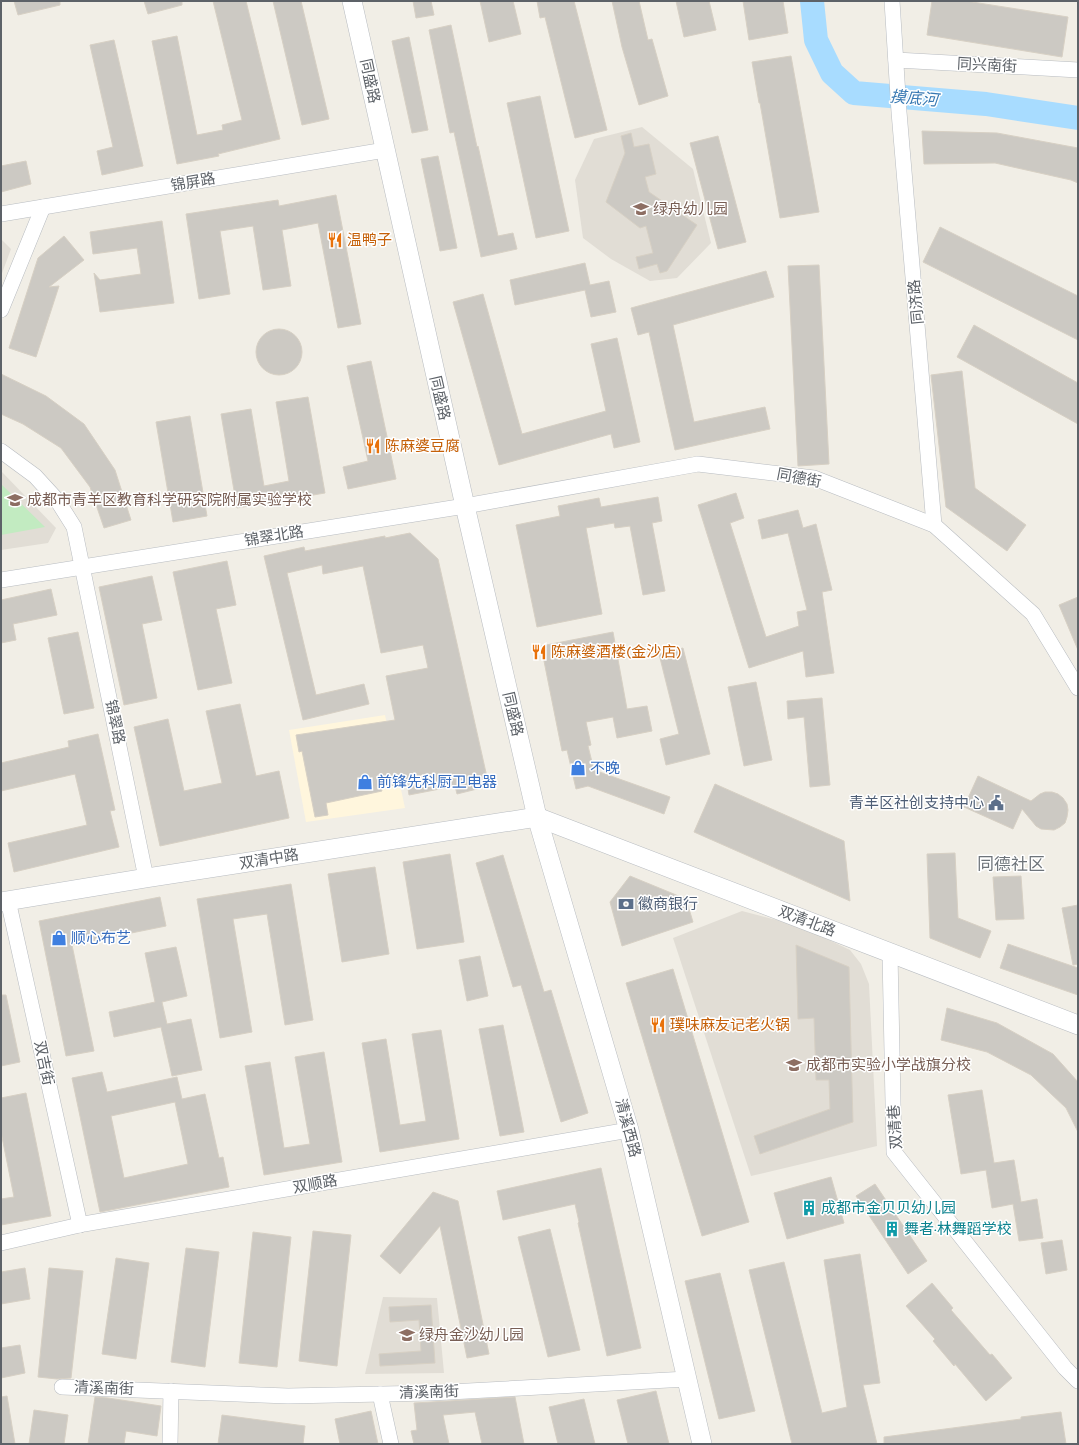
<svg xmlns="http://www.w3.org/2000/svg" width="1079" height="1445" font-family="Karla,'Noto Sans SC',sans-serif">
<rect width="100%" height="100%" fill="#f1eee6"/>
<polygon fill="#fff6dd" points="385,715 405,808 306,822 289,730"/>
<g fill="#e1ddd5">
<polygon points="642,127 693,169 711,243 677,278 650,281 611,259 583,238 575,180 594,139"/>
<polygon points="1,239 11,249 1,276"/>
<polygon points="1,471 56,528 48,543 1,550"/>
<polygon points="742,911 800,926 850,950 861,964 869,984 877,1146 751,1176 673,938"/>
<polygon points="383,1297 437,1298 444,1373 365,1374"/>
</g>
<polygon fill="#c2ebc1" points="1,484 45,527 1,535"/>
<g fill="none" stroke-linecap="round" stroke-linejoin="round">
<polyline stroke="#a8dcff" stroke-width="24" points="812,1 816,40 832,73 854,93 986,104 1078,118"/>
</g>
<g fill="#ccc9c3" stroke="#d7d0c4" fill-rule="evenodd">
<polygon points="14,1 60,1 60,5 18,15"/>
<polygon points="144,1 182,1 182,5 148,14"/>
<polygon points="213,1 246,1 280,139 218,154 219,156 177,164 152,41 177,36 197,135 223,130 222,125 242,120"/>
<polygon points="273,1 301,1 329,119 302,125"/>
<polygon points="413,1 431,1 434,15 416,18"/>
<polygon points="480,1 513,1 521,34 489,42"/>
<polygon points="537,1 574,1 607,130 575,138 545,17 540,18"/>
<polygon points="612,1 639,1 648,40 652,39 668,96 639,105 622,47"/>
<polygon points="676,1 709,1 716,30 684,37"/>
<polygon points="743,1 783,1 788,33 749,40"/>
<polygon points="932,1 966,1 1068,17 1062,57 927,35"/>
<polygon points="451,25 477,147 478,146 498,236 513,233 517,249 481,257 454,132 450,133 429,30"/>
<polygon points="409,37 428,130 412,133 392,41"/>
<polygon points="114,40 143,166 102,175 97,151 113,147 90,45"/>
<polygon points="791,56 819,212 780,218 760,103 759,103 752,62"/>
<polygon points="540,96 569,231 536,238 507,103"/>
<polygon points="922,131 997,133 1078,148 1078,183 1071,180 995,163 924,164"/>
<polygon points="631,133 634,147 649,144 656,174 645,177 649,192 697,225 667,271 660,273 657,264 639,269 636,257 653,253 646,226 640,228 606,202 625,153 621,136"/>
<polygon points="718,136 746,242 718,249 690,143"/>
<polygon points="438,156 457,248 440,251 421,159"/>
<polygon points="26,161 31,184 1,192 1,166"/>
<polygon points="336,195 361,324 338,328 318,223 282,230 291,286 263,290 253,226 220,231 230,294 199,299 186,214 278,200 279,206"/>
<polygon points="162,221 174,303 100,312 94,273 100,280 141,274 137,248 93,254 90,232"/>
<polygon points="940,227 1078,296 1078,340 923,262"/>
<polygon points="64,236 84,260 49,287 59,286 36,357 9,348 38,258"/>
<polygon points="585,263 590,285 609,281 616,312 591,317 585,290 515,305 510,280"/>
<polygon points="819,265 829,464 798,466 788,266"/>
<polygon points="766,271 774,297 673,325 694,422 765,407 770,429 675,450 649,332 638,335 631,308"/>
<polygon points="483,294 522,434 606,411 591,344 617,338 640,442 614,448 611,434 499,465 453,302"/>
<polygon points="974,325 1078,383 1078,424 957,357"/>
<circle cx="279" cy="352" r="23"/>
<polygon points="371,361 396,479 348,489 343,467 368,461 347,366"/>
<polygon points="962,371 975,488 1026,525 1007,551 946,507 931,375"/>
<polygon points="1,374 46,396 84,424 115,470 131,520 104,528 90,487 61,448 23,424 1,414"/>
<polygon points="308,397 325,493 237,508 221,414 251,409 264,486 289,481 276,402"/>
<polygon points="190,416 207,516 173,522 156,422"/>
<polygon points="736,493 744,518 730,523 766,637 799,626 797,612 807,610 788,533 762,539 758,520 798,510 803,528 816,524 832,590 822,592 834,673 806,677 803,651 749,668 698,505"/>
<polygon points="658,497 662,521 652,523 665,591 643,595 630,526 615,528 614,523 586,528 602,614 537,627 516,525 560,516 558,506 599,498 601,507"/>
<polygon points="410,533 438,559 489,786 457,794 455,786 409,795 407,782 381,788 382,791 326,803 328,815 315,817 302,751 299,752 296,735 395,720 386,676 428,668 423,645 381,653 363,566 323,574 322,565 287,573 316,695 364,684 369,704 303,720 264,556 304,547 305,551 385,536 385,538"/>
<polygon points="227,561 236,605 216,609 232,683 198,690 173,572"/>
<polygon points="152,576 162,620 142,624 157,698 124,705 99,587"/>
<polygon points="51,589 57,615 13,624 16,640 1,643 1,600"/>
<polygon points="1078,597 1078,650 1059,605"/>
<polygon points="78,632 94,708 64,714 48,638"/>
<polygon points="613,632 627,709 647,706 652,731 617,738 613,717 586,722 591,745 588,746 594,770 670,797 664,814 588,786 576,789 567,750 562,751 541,646"/>
<polygon points="683,648 710,754 666,765 660,739 679,734 659,654"/>
<polygon points="756,682 772,760 744,766 728,687"/>
<polygon points="822,698 830,785 810,787 804,717 788,719 787,701"/>
<polygon points="240,704 256,776 279,771 289,818 160,846 134,727 168,719 184,791 222,783 206,711"/>
<polygon points="98,734 115,810 110,811 119,847 14,872 8,843 87,825 75,774 1,791 1,763 69,747 68,741"/>
<polygon points="978,776 1031,801 1040,794 1045,792 1052,792 1058,794 1063,798 1067,804 1068,810 1067,817 1065,823 1060,827 1054,830 1041,829 1036,826 1022,809 1013,829 964,807"/>
<polygon points="715,784 844,841 850,901 694,832"/>
<polygon points="955,853 958,918 991,931 980,958 930,938 927,854"/>
<polygon points="450,854 464,942 417,949 403,862"/>
<polygon points="503,855 544,992 551,990 588,1113 561,1122 521,985 513,987 476,863"/>
<polygon points="375,867 389,954 342,962 328,874"/>
<polygon points="630,876 686,899 693,922 622,946 610,902"/>
<polygon points="1021,876 1024,919 996,920 993,877"/>
<polygon points="291,884 313,1020 285,1025 267,914 233,919 252,1032 220,1038 197,899"/>
<polygon points="160,897 166,926 72,945 94,1051 66,1056 39,921"/>
<polygon points="1078,905 1078,964 1073,965 1062,908"/>
<polygon points="1008,944 1078,968 1078,995 1000,968"/>
<polygon points="796,945 849,967 853,1122 760,1154 754,1136 830,1109 829,1080 816,1080 814,1018 798,1019"/>
<polygon points="176,947 187,996 162,1002 167,1024 191,1019 202,1070 172,1076 161,1027 114,1037 109,1012 155,1002 145,953"/>
<polygon points="480,956 488,996 467,1001 459,960"/>
<polygon points="673,969 749,1222 702,1236 626,983"/>
<polygon points="1,995 6,995 20,1062 1,1066"/>
<polygon points="947,1008 997,1023 1053,1054 1078,1082 1078,1132 1066,1108 1031,1075 987,1052 941,1040"/>
<polygon points="503,1025 524,1132 500,1136 479,1029"/>
<polygon points="441,1030 459,1139 380,1152 362,1043 386,1039 400,1125 426,1121 412,1034"/>
<polygon points="324,1052 342,1162 264,1175 245,1066 270,1062 284,1148 310,1144 295,1057"/>
<path d="M 102,1072 L 107,1092 L 177,1077 L 182,1099 L 205,1094 L 219,1158 L 223,1157 L 229,1187 L 100,1212 L 72,1078 ZM 175,1102 L 188,1164 L 124,1178 L 111,1116 Z"/>
<polygon points="982,1090 994,1163 1014,1160 1021,1202 1037,1199 1043,1238 1019,1241 1013,1204 992,1208 986,1170 961,1174 948,1095"/>
<polygon points="26,1093 51,1216 1,1225 1,1199 14,1197 1,1132 1,1098"/>
<polygon points="601,1168 641,1348 607,1356 578,1223 579,1222 575,1204 503,1220 497,1191"/>
<polygon points="831,1177 844,1223 787,1239 774,1193"/>
<polygon points="875,1184 927,1261 908,1274 856,1196"/>
<polygon points="433,1192 458,1201 489,1354 467,1358 440,1226 400,1274 380,1256"/>
<polygon points="550,1229 580,1350 548,1357 518,1237"/>
<polygon points="313,1231 351,1235 337,1366 299,1361"/>
<polygon points="253,1232 291,1237 277,1367 239,1363"/>
<polygon points="1062,1240 1067,1270 1046,1274 1041,1243"/>
<polygon points="186,1248 219,1252 205,1367 171,1362"/>
<polygon points="860,1254 880,1383 863,1385 877,1444 792,1444 749,1270 784,1262 822,1413 847,1407 824,1260"/>
<polygon points="116,1258 149,1263 136,1359 102,1354"/>
<polygon points="25,1268 30,1299 1,1304 1,1272"/>
<polygon points="49,1268 83,1271 71,1378 57,1379 38,1377"/>
<polygon points="720,1273 755,1411 719,1419 685,1281"/>
<polygon points="932,1283 953,1308 951,1310 990,1355 992,1354 1012,1378 986,1401 955,1364 954,1366 933,1341 935,1339 906,1306"/>
<polygon points="431,1305 435,1363 380,1366 379,1354 421,1351 419,1320 390,1322 389,1307"/>
<polygon points="20,1345 25,1373 1,1378 1,1348"/>
<polygon points="656,1391 669,1444 628,1444 617,1400"/>
<polygon points="7,1396 15,1444 1,1444 1,1397"/>
<polygon points="95,1397 108,1398 161,1406 157,1436 126,1431 124,1444 88,1444"/>
<polygon points="515,1397 524,1444 482,1444 475,1412 443,1415 449,1444 414,1444 411,1431 417,1430 414,1403"/>
<polygon points="584,1399 595,1444 558,1444 549,1407"/>
<polygon points="34,1410 68,1415 64,1444 29,1444"/>
<polygon points="371,1411 378,1444 340,1444 335,1419"/>
<polygon points="1061,1412 1066,1444 884,1444 884,1437 1021,1419 1021,1417"/>
<polygon points="222,1415 305,1426 303,1444 218,1444"/>
</g>
<g fill="none" stroke-linecap="round" stroke-linejoin="round">
<defs>
<g id="minor">
<polyline points="892,1 899,112 934,525"/>
<polyline points="896,60 1078,70"/>
<polyline points="1,214 385,150"/>
<polyline points="1,310 43,207"/>
<polyline points="1,451 35,476 57,500 74,527 146,878"/>
<polyline points="1,580 465,506 698,464 814,478 934,525 1033,614 1078,688"/>
<polyline points="8,900 80,1225"/>
<polyline points="890,953 894,1152 1065,1368 1078,1381"/>
<polyline points="1,1243 84,1224 629,1130"/>
<polyline points="62,1387 288,1396 431,1393 687,1379"/>
<polyline points="380,1394 391,1444"/>
<polyline points="170,1444 171,1391"/>
</g>
<g id="tertiary">
<polyline points="352,1 465,506 537,817 629,1130 702,1444"/>
<polyline points="1,902 146,878 537,817 1078,1025"/>
</g>
</defs>
<use href="#minor" stroke="#b8bcc1" stroke-width="16"/>
<use href="#tertiary" stroke="#b8bcc1" stroke-width="20"/>
<use href="#minor" stroke="#fff" stroke-width="15"/>
<use href="#tertiary" stroke="#fff" stroke-width="19"/>
</g>
<defs>
<symbol id="school-bare" viewBox="-9 -9 18 18"><path d="M0-5L7-2L0 1L-7-2ZM-4 1L0 2.5L4 1V4Q0 6-4 4Z" fill="#8d6e63" stroke="#fff" stroke-width="2.5" paint-order="stroke"/></symbol>
<symbol id="restaurant-bare" viewBox="-9 -9 18 18"><path d="M-5-6h1v4h1v-4h1v4h1v-4h1v5L-1.5 .5V6h-2V.5L-5-1ZM5-6V6H3V1.5H1.5Q1.5-4 5-6Z" fill="#e8710a" stroke="#fff" stroke-width="2.5" paint-order="stroke"/></symbol>
<symbol id="shop-bare" viewBox="-9 -9 18 18"><path d="M-5-2.5h2.3a2.7 3.5 0 0 1 5.4 0H5L5.5 6h-11ZM-1.5-2.5h3a1.5 2.3 0 0 0-3 0Z" fill="#3f7fe0" stroke="#fff" stroke-width="2.5" paint-order="stroke"/></symbol>
<symbol id="civic-bare" viewBox="-9 -9 18 18"><path d="M-.6-6.5H3V-4.5H.6V-3L4-1V1h2V6H-6V1h2V-1L-.6-3ZM-1.2 2.5V6h2.4V2.5Z" fill="#5c6f8a" stroke="#fff" stroke-width="2.5" paint-order="stroke"/></symbol>
<symbol id="bank-bare" viewBox="-9 -9 18 18"><path d="M-6-4H6V4H-6ZM0-2.3a2.3 2.3 0 1 0 0 4.6a2.3 2.3 0 1 0 0-4.6Z" fill="#5c6f8a" stroke="#fff" stroke-width="2.5" paint-order="stroke"/></symbol>
<symbol id="building-bare" viewBox="-9 -9 18 18"><path d="M-4-6H4V6H1V3H-1V6H-4ZM-2.5-4.3h1.7v1.8h-1.7ZM.8-4.3h1.7v1.8H.8ZM-2.5-1h1.7V.8h-1.7ZM.8-1h1.7V.8H.8Z" fill="#0f9aa8" stroke="#fff" stroke-width="2.5" paint-order="stroke"/></symbol>
</defs>
<g fill-rule="evenodd">
<use href="#school-bare" x="630" y="198" width="22" height="22"/>
<use href="#restaurant-bare" x="324" y="229" width="22" height="22"/>
<use href="#restaurant-bare" x="362" y="435" width="22" height="22"/>
<use href="#school-bare" x="4" y="489" width="22" height="22"/>
<use href="#restaurant-bare" x="528" y="641" width="22" height="22"/>
<use href="#shop-bare" x="567" y="757" width="22" height="22"/>
<use href="#shop-bare" x="354" y="771" width="22" height="22"/>
<use href="#civic-bare" x="985" y="792" width="22" height="22"/>
<use href="#bank-bare" x="615" y="893" width="22" height="22"/>
<use href="#shop-bare" x="48" y="927" width="22" height="22"/>
<use href="#restaurant-bare" x="647" y="1014" width="22" height="22"/>
<use href="#school-bare" x="783" y="1054" width="22" height="22"/>
<use href="#building-bare" x="798" y="1197" width="22" height="22"/>
<use href="#building-bare" x="881" y="1218" width="22" height="22"/>
<use href="#school-bare" x="396" y="1324" width="22" height="22"/>
</g>
<g text-anchor="middle" dominant-baseline="central" stroke-width="3" stroke-linejoin="round" paint-order="stroke">
<g font-size="15" fill="#5d6268" stroke="#fff">
<text transform="translate(987 65) rotate(3)">同兴南街</text>
<text transform="translate(370 81) rotate(78)">同盛路</text>
<text transform="translate(193 182) rotate(-10)">锦屏路</text>
<text transform="translate(916 302) rotate(-95)">同济路</text>
<text transform="translate(440 398) rotate(77)">同盛路</text>
<text transform="translate(799 478) rotate(11)">同德街</text>
<text transform="translate(274 536) rotate(-9)">锦翠北路</text>
<text transform="translate(513 714) rotate(77)">同盛路</text>
<text transform="translate(115 722) rotate(78)">锦翠路</text>
<text transform="translate(269 859) rotate(-9)">双清中路</text>
<text transform="translate(807 921) rotate(21)">双清北路</text>
<text transform="translate(44 1063) rotate(78)">双吉街</text>
<text transform="translate(895 1127) rotate(-94)">双清巷</text>
<text transform="translate(628 1128) rotate(75)">清溪西路</text>
<text transform="translate(315 1184) rotate(-10)">双顺路</text>
<text transform="translate(104 1388) rotate(2)">清溪南街</text>
<text transform="translate(429 1392) rotate(-2)">清溪南街</text>
</g>
<g font-size="15" fill="#785e54" stroke="#fff" text-anchor="start">
<text x="653" y="209">绿舟幼儿园</text>
<text x="27" y="500">成都市青羊区教育科学研究院附属实验学校</text>
<text x="806" y="1065">成都市实验小学战旗分校</text>
<text x="419" y="1335">绿舟金沙幼儿园</text>
</g>
<g font-size="15" fill="#c56008" stroke="#fff" text-anchor="start">
<text x="347" y="240">温鸭子</text>
<text x="385" y="446">陈麻婆豆腐</text>
<text x="551" y="652">陈麻婆酒楼(金沙店)</text>
<text x="670" y="1025">璞味麻友记老火锅</text>
</g>
<g font-size="15" fill="#366cbe" stroke="#fff" text-anchor="start">
<text x="590" y="768">不晚</text>
<text x="377" y="782">前锋先科厨卫电器</text>
<text x="71" y="938">顺心布艺</text>
</g>
<g font-size="15" fill="#4e5e75" stroke="#fff" text-anchor="end">
<text x="984" y="803">青羊区社创支持中心</text>
<text x="638" y="904" text-anchor="start">徽商银行</text>
</g>
<g font-size="15" fill="#0d838f" stroke="#fff" text-anchor="start">
<text x="821" y="1208">成都市金贝贝幼儿园</text>
<text x="904" y="1229">舞者·林舞蹈学校</text>
</g>
<g font-size="16" font-style="italic" fill="#3778b2" stroke="#fff">
<text transform="translate(914 98) rotate(5)">摸底河</text>
</g>
<g font-size="17" fill="#6e747a" stroke="#fff">
<text x="1011" y="864">同德社区</text>
</g>
</g>
<rect width="1079" height="1445" fill="none" stroke="#5d6268" stroke-width="4"/>
</svg>
